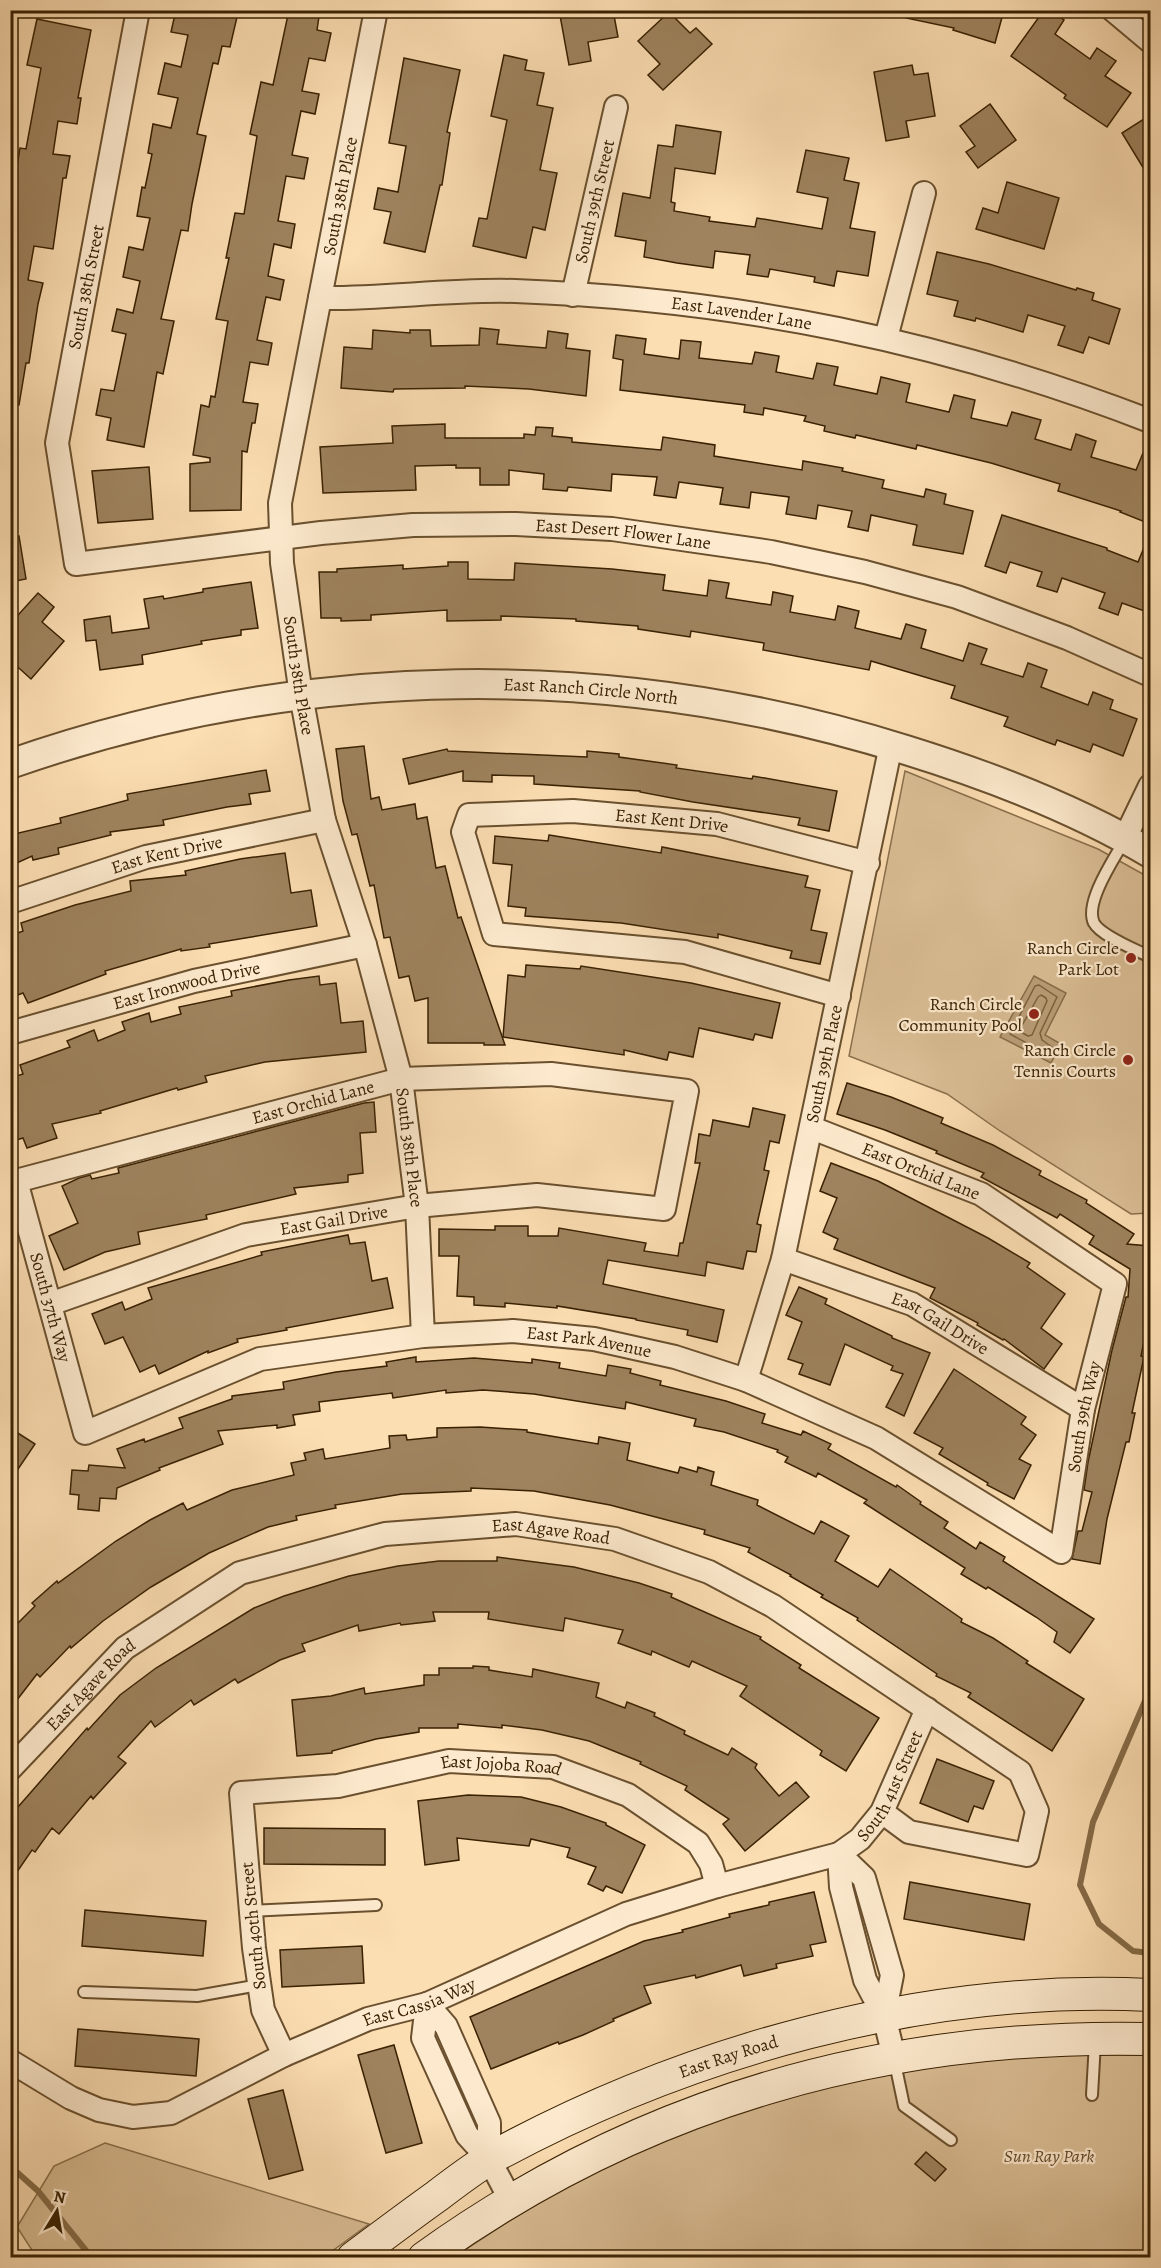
<svg xmlns="http://www.w3.org/2000/svg" width="1161" height="2268" font-family="Alegreya,serif">
<rect width="100%" height="100%" fill="#fcdeb3"/>
<filter id="stains"><feTurbulence type="fractalNoise" baseFrequency=".00333" numOctaves="4"/><feColorMatrix values="0 0 0 0 .2 0 0 0 0 .09 0 0 0 0 .02 0 0 0 .5 -.17"/></filter>
<radialGradient id="worn" r=".72"><stop offset=".6" stop-color="#630" stop-opacity="0"/><stop offset="1" stop-color="#630" stop-opacity=".3"/></radialGradient>
<g fill="#dbbe95" stroke="#8a704c" stroke-width="1.5">
<polygon points="905,771 1098,849 1150,878 1150,1213 1131,1214 1000,1131 947,1094 849,1056"/>
<path d="M 1051,2054 L 1150,2055 L 1150,2257 L 453,2258 C 490,2233 526,2209 565,2188 C 661,2137 765,2100 871,2076 C 929,2063 991,2060 1051,2054 Z"/>
<polygon points="105,2143 369,2224 324,2257 35,2257 32,2250 17,2227 54,2166"/>
</g>
<polygon fill="#ba9e77" stroke="#866c48" stroke-width="1.5" points="1034,976 1066,993 1045,1035 1061,1044 1051,1063 1000,1037"/>
<g fill="none" stroke-linecap="round" stroke-linejoin="round">
<g stroke="#7a603c" stroke-width="1.5">
<polygon points="1039,985 1057,997 1040,1033 1042,1040 1052,1047 1047,1054 1010,1034 1035,986"/>
<polygon points="1041,995 1046,998 1047,1001 1032,1035 1028,1036 1021,1032 1020,1029 1038,997"/>
</g>
<g stroke="#866c48" stroke-width="6">
<polyline points="1150,1683 1145,1701 1093,1822 1080,1885 1099,1924 1133,1951 1150,1953"/>
<polyline points="10,2166 38,2191 92,2258"/>
</g>
</g>
<g fill="#9e835e" stroke="#392102" stroke-width="1.5">
<polygon points="176,10 205,10 237,17 230,47 222,46 218,64 213,63 197,134 206,136 192,204 188,231 181,230 161,319 174,321 163,374 157,372 144,447 107,440 111,418 96,415 101,389 114,391 126,334 112,331 117,309 133,313 140,281 123,277 129,247 143,250 150,218 137,216 142,187 145,188 152,154 148,153 153,124 171,128 178,98 158,94 165,63 181,67 188,35 171,32"/>
<polygon points="289,10 320,10 317,30 331,33 325,61 309,58 302,91 319,94 315,114 301,111 292,155 308,158 304,179 286,176 278,221 295,224 291,248 274,244 268,276 284,280 280,300 266,297 257,340 272,343 268,365 250,362 243,402 258,404 255,423 252,423 247,452 242,451 241,510 190,511 190,464 210,462 210,458 193,455 201,405 209,407 211,396 215,397 228,321 216,319 229,258 226,258 235,213 244,214 257,136 250,134 261,82 273,85"/>
<polygon points="559,10 613,10 618,37 588,42 591,61 569,65"/>
<polygon points="907,10 1004,10 995,43 953,30 954,28 906,18"/>
<polygon points="1044,10 1050,10 1064,20 1055,34 1090,59 1097,48 1116,61 1105,76 1131,93 1107,127 1064,98 1066,95 1011,56"/>
<polygon points="669,12 690,33 696,28 712,44 663,90 648,75 660,64 638,41"/>
<polygon points="37,19 91,30 78,98 81,98 77,124 58,121 53,154 70,156 66,178 63,178 53,249 34,246 28,280 43,283 38,304 29,363 26,363 19,405 10,404 10,209 20,148 26,149 41,68 27,65"/>
<polygon points="504,55 527,60 525,70 544,73 537,105 553,108 540,170 557,173 545,230 533,227 526,258 473,246 479,218 487,219 507,120 491,116"/>
<polygon points="404,58 460,70 447,132 450,133 442,185 440,185 425,252 384,243 391,212 374,209 378,188 398,192 406,146 389,143"/>
<polygon points="912,65 914,75 928,73 935,116 906,121 909,137 886,141 874,72"/>
<polygon points="990,104 1016,140 978,168 966,152 975,146 960,126"/>
<polygon points="1150,115 1150,179 1122,133"/>
<polygon points="676,125 721,132 715,174 675,168 671,202 675,203 674,211 710,217 709,221 755,227 757,218 822,229 828,198 797,192 806,150 849,158 844,180 859,183 850,228 875,232 868,276 837,271 834,286 814,282 815,277 770,269 768,277 747,274 750,255 715,251 713,268 677,263 644,257 646,241 615,236 623,193 650,198 658,145 673,147"/>
<polygon points="1007,182 1059,198 1044,249 976,229 983,208 998,213"/>
<polygon points="937,252 989,264 1076,290 1077,288 1094,293 1092,300 1120,309 1109,344 1089,337 1083,353 1058,345 1065,326 1028,315 1023,332 976,318 975,321 954,316 958,301 927,294"/>
<polygon points="480,328 499,330 497,344 546,348 548,331 568,334 566,348 590,351 586,396 529,389 465,386 465,388 394,389 393,392 341,388 344,347 372,349 373,330 410,333 410,330 430,330 431,346 479,345"/>
<polygon points="616,335 646,339 644,354 679,359 681,340 701,342 699,358 752,364 755,352 779,356 776,372 813,379 817,363 838,367 834,385 877,394 881,377 910,384 906,402 949,412 954,395 975,400 971,418 1007,426 1012,412 1041,420 1035,439 1071,450 1076,434 1096,441 1091,457 1136,470 1150,436 1150,524 1120,512 1121,511 1058,491 1060,484 991,463 917,445 916,449 856,435 855,438 824,431 825,426 804,421 806,416 764,408 763,415 744,412 745,405 620,390 623,360 613,358"/>
<polygon points="445,424 445,438 524,438 524,434 535,435 536,427 553,428 552,436 572,438 572,442 661,450 663,437 715,445 714,456 802,470 803,461 843,468 842,471 884,480 882,488 924,497 926,489 946,494 944,504 973,511 963,554 913,545 917,525 871,515 868,531 848,527 852,511 818,505 816,519 786,514 789,497 751,492 749,508 720,504 723,488 679,482 676,498 654,495 657,477 612,474 611,491 568,487 567,491 543,489 544,474 509,470 509,485 480,485 480,468 456,468 456,465 415,466 416,490 323,493 320,447 393,443 392,426"/>
<polygon points="149,467 153,519 98,523 92,471"/>
<polygon points="1002,515 1107,548 1107,550 1138,562 1150,533 1150,613 1122,603 1118,615 1099,608 1105,593 1062,578 1057,592 1037,586 1042,572 1010,562 1006,573 985,566"/>
<polygon points="19,536 26,579 10,582 10,537"/>
<polygon points="448,562 468,562 468,579 514,580 515,563 612,569 665,575 663,590 707,596 709,580 729,583 726,598 771,605 773,592 793,596 790,612 835,620 838,606 859,611 855,628 901,639 906,624 926,630 921,648 963,661 969,643 987,649 981,664 1023,677 1028,663 1047,670 1041,687 1088,705 1093,692 1113,700 1110,709 1137,719 1123,756 1093,744 1090,752 1057,740 1055,745 1004,726 1008,717 951,698 955,686 871,661 869,670 763,650 764,643 691,631 690,637 638,629 638,626 576,621 576,619 501,616 501,620 447,621 447,610 371,615 371,620 341,621 341,618 321,618 319,572 337,572 337,569 403,565 403,569 448,566"/>
<polygon points="251,582 258,628 241,630 241,635 201,641 202,644 142,655 143,664 100,670 96,640 86,641 84,620 110,616 112,633 149,628 144,599 163,596 164,599 203,592 203,589"/>
<polygon points="38,593 54,607 42,622 64,641 31,679 10,660 10,624"/>
<polygon points="364,746 371,799 379,797 382,810 415,804 417,819 427,817 436,868 445,866 458,918 461,917 505,1045 484,1045 484,1043 428,1043 428,998 415,1001 409,976 399,978 390,937 384,938 374,885 370,886 357,834 352,835 343,801 336,749"/>
<polygon points="447,749 448,751 587,757 587,751 619,754 619,757 677,765 676,768 752,779 753,776 837,791 829,831 798,825 800,818 693,802 640,792 640,791 534,784 534,776 492,775 492,782 463,781 463,771 409,784 403,759"/>
<polygon points="266,770 270,791 249,794 251,804 227,807 163,820 164,825 110,832 111,835 58,848 59,854 33,860 32,856 10,866 10,835 61,823 60,818 128,800 127,794"/>
<polygon points="549,835 661,853 662,847 808,876 805,887 820,890 811,930 827,933 820,964 790,958 792,951 718,934 718,938 621,923 525,916 526,908 508,906 512,865 493,863 495,836 548,841"/>
<polygon points="285,853 291,893 311,890 317,926 209,944 210,947 181,951 181,949 105,971 106,974 28,1003 23,993 10,998 10,936 23,931 21,923 75,905 131,891 130,881 186,875 185,871 240,859"/>
<polygon points="526,965 580,969 581,966 691,983 780,1003 772,1038 755,1034 753,1040 699,1028 693,1057 669,1052 667,1060 624,1050 624,1055 503,1037 508,975 525,977"/>
<polygon points="319,976 320,985 336,983 341,1023 363,1021 366,1052 265,1062 205,1076 207,1082 178,1090 177,1088 100,1111 101,1113 52,1124 57,1138 27,1148 23,1138 10,1142 10,1078 23,1074 20,1065 70,1047 67,1041 94,1030 98,1041 125,1030 122,1022 149,1013 151,1022 181,1014 179,1007 232,996 231,991 289,980"/>
<polygon points="847,1083 891,1097 943,1118 941,1123 993,1145 1041,1171 1039,1175 1087,1200 1086,1203 1134,1234 1127,1244 1150,1246 1150,1311 1141,1356 1144,1357 1132,1413 1135,1413 1129,1442 1126,1442 1107,1519 1100,1564 1072,1559 1078,1531 1082,1531 1092,1492 1084,1490 1088,1462 1112,1350 1126,1297 1128,1297 1130,1269 1089,1244 1094,1236 1060,1214 1057,1218 981,1177 984,1173 936,1153 937,1151 885,1130 837,1114"/>
<polygon points="374,1102 376,1132 360,1133 363,1173 348,1175 348,1182 294,1188 296,1194 206,1215 207,1219 138,1232 140,1244 105,1252 64,1270 49,1236 78,1223 62,1186 79,1178 90,1175 92,1179 119,1173 118,1168 364,1103"/>
<polygon points="753,1108 785,1115 779,1143 770,1141 764,1170 769,1171 757,1224 761,1225 756,1252 747,1251 743,1269 707,1262 705,1276 608,1260 603,1284 724,1310 717,1342 687,1335 688,1330 636,1320 636,1319 557,1306 557,1308 505,1303 505,1307 474,1305 474,1297 457,1296 459,1256 439,1256 439,1229 495,1230 495,1226 528,1226 528,1236 558,1236 559,1228 646,1243 644,1251 678,1256 680,1243 683,1243 700,1163 695,1163 699,1134 710,1136 713,1120 749,1127"/>
<polygon points="831,1163 878,1181 988,1238 1030,1263 1027,1267 1065,1294 1041,1328 1062,1344 1044,1369 1004,1339 1003,1340 977,1325 978,1323 930,1298 935,1288 834,1249 838,1239 823,1232 837,1198 820,1191"/>
<polygon points="348,1235 350,1244 365,1242 372,1281 387,1278 393,1308 286,1328 287,1330 237,1339 238,1342 208,1353 208,1351 159,1374 155,1365 140,1372 123,1337 105,1344 92,1314 122,1302 125,1310 152,1299 148,1288 262,1255 261,1252"/>
<polygon points="799,1287 827,1299 825,1304 892,1336 892,1338 930,1353 904,1416 886,1407 903,1374 891,1370 893,1366 845,1344 830,1385 799,1374 803,1364 788,1359 802,1322 786,1315"/>
<polygon points="416,1357 416,1362 474,1358 532,1363 532,1359 560,1363 559,1368 606,1376 608,1365 631,1369 630,1373 661,1381 660,1385 726,1401 765,1414 762,1423 801,1435 803,1431 831,1444 828,1449 896,1487 897,1485 921,1502 920,1504 948,1522 944,1528 976,1549 980,1542 1005,1557 1003,1561 1094,1619 1070,1653 1054,1642 1057,1632 1036,1617 988,1587 986,1589 961,1574 965,1568 864,1503 867,1500 818,1473 816,1477 785,1462 788,1457 777,1452 778,1450 724,1432 694,1426 696,1419 626,1402 625,1409 534,1394 483,1390 446,1393 446,1390 393,1398 392,1393 319,1402 320,1411 293,1415 295,1425 277,1428 277,1425 218,1431 223,1444 159,1468 160,1470 117,1488 116,1499 100,1498 99,1511 78,1509 79,1495 70,1494 72,1470 88,1471 89,1465 125,1468 117,1449 144,1439 145,1442 183,1428 179,1418 232,1399 232,1396 284,1389 283,1382 336,1372 387,1366 386,1362"/>
<polygon points="954,1369 1026,1417 1021,1424 1036,1435 1019,1459 1031,1465 1014,1499 987,1485 988,1483 939,1454 943,1448 914,1433"/>
<polygon points="480,1427 527,1430 527,1432 598,1444 599,1437 630,1443 627,1460 678,1473 680,1467 697,1472 698,1467 714,1472 711,1485 758,1500 757,1505 814,1534 821,1521 849,1536 835,1561 878,1587 890,1569 962,1619 961,1622 993,1638 1028,1661 1026,1663 1084,1699 1052,1751 968,1697 971,1693 936,1676 937,1674 857,1620 858,1618 821,1597 823,1595 790,1576 791,1575 748,1552 750,1548 704,1534 705,1530 610,1505 534,1491 471,1488 471,1491 402,1494 335,1505 336,1508 296,1516 297,1520 268,1527 209,1553 151,1587 103,1621 71,1648 70,1646 40,1677 37,1674 10,1709 10,1631 35,1606 32,1603 57,1581 58,1583 116,1541 150,1520 183,1503 187,1510 232,1490 294,1475 291,1463 306,1460 304,1453 323,1449 325,1459 390,1448 389,1436 406,1435 407,1440 437,1437 437,1428"/>
<polygon points="10,1428 35,1444 10,1481"/>
<polygon points="497,1557 574,1567 639,1583 672,1594 671,1597 761,1637 760,1639 801,1665 799,1668 879,1718 846,1771 820,1755 822,1751 740,1696 747,1686 692,1661 689,1667 652,1651 651,1655 618,1643 623,1630 565,1618 563,1631 488,1619 489,1612 433,1612 435,1621 401,1625 400,1623 359,1631 358,1625 302,1644 305,1651 280,1660 238,1683 235,1679 194,1705 191,1700 155,1727 151,1721 118,1757 126,1763 93,1799 91,1796 59,1834 52,1828 35,1852 32,1850 10,1882 10,1801 18,1807 87,1728 88,1730 120,1695 156,1668 254,1608 284,1596 349,1576 398,1566 439,1561 497,1561"/>
<polygon points="473,1666 489,1667 489,1670 532,1677 533,1669 599,1683 596,1697 625,1708 627,1702 655,1713 654,1716 685,1731 684,1734 728,1755 732,1748 757,1764 755,1768 779,1796 796,1782 809,1797 745,1851 723,1824 729,1819 685,1790 687,1786 640,1764 641,1762 589,1741 542,1730 502,1725 502,1728 458,1724 458,1728 419,1728 419,1732 376,1739 332,1751 332,1753 297,1756 292,1700 331,1696 364,1688 365,1694 424,1685 424,1675 439,1675 439,1668 473,1668"/>
<polygon points="937,1759 994,1781 983,1809 974,1806 968,1822 920,1803"/>
<polygon points="468,1795 521,1797 561,1807 606,1823 606,1825 645,1845 622,1893 606,1886 603,1891 588,1884 596,1867 567,1857 570,1848 531,1839 529,1846 457,1838 459,1860 425,1865 418,1801"/>
<polygon points="264,1828 385,1829 385,1865 264,1864"/>
<polygon points="910,1882 1030,1904 1024,1940 904,1919"/>
<polygon points="814,1892 826,1942 810,1945 813,1956 776,1964 777,1968 744,1976 741,1965 696,1978 695,1975 644,1986 651,2003 613,2019 614,2021 583,2035 559,2044 558,2042 491,2069 470,2017 644,1941 683,1932 682,1930 730,1917 729,1914 769,1905 769,1902"/>
<polygon points="85,1910 206,1921 203,1956 82,1946"/>
<polygon points="362,1946 364,1983 282,1987 280,1950"/>
<polygon points="78,2029 199,2039 196,2076 75,2066"/>
<polygon points="394,2045 422,2143 386,2153 358,2055"/>
<polygon points="283,2090 303,2170 269,2179 248,2099"/>
<polygon points="926,2152 946,2169 935,2181 915,2164"/>
</g>
<g fill="none" stroke-linecap="round" stroke-linejoin="round">
<defs>
<g id="service">
<path d="M 1124,841 C 1114,859 1084,903 1094,923 C 1101,936 1137,950 1150,957"/>
<polyline points="251,1911 376,1905"/>
<polyline points="84,1992 197,1996 259,1985"/>
<polyline points="895,2063 904,2106 951,2140"/>
<polyline points="1092,2095 1095,2042"/>
</g>
<g id="minor">
<path id="s1" d="M 138,10 L 57,443 L 76,564 L 321,533 L 413,525 L 516,524 L 612,529 L 771,552 L 865,572 L 957,597 L 1067,638 L 1150,675"/>
<path id="s2" d="M 376,10 L 280,503 L 282,563 L 301,695 L 324,820 L 365,945 L 401,1079 L 417,1206 L 423,1336"/>
<polyline points="1113,10 1150,41"/>
<path id="s3" d="M 573,295 L 616,107"/>
<path id="s4" d="M 320,298 C 385,299 449,289 515,291 C 737,299 943,341 1150,421"/>
<polyline points="886,338 924,193"/>
<polyline points="1125,838 1150,786"/>
<path id="s5" d="M 10,902 L 146,857 L 324,820"/>
<path id="s6" d="M 839,996 L 685,952 L 494,934 L 463,832 L 469,815 L 573,811 L 717,824 L 868,863"/>
<path id="s7" d="M 10,1033 L 194,981 L 365,945"/>
<path id="s8" d="M 783,1259 L 912,1304 L 1083,1409"/>
<path id="s9" d="M 50,1304 L 246,1235 L 417,1206 L 537,1195 L 664,1209 L 687,1091 L 551,1074 L 401,1079 L 16,1181 L 85,1433 L 260,1359 L 423,1336 L 513,1331 L 594,1339 L 675,1357 L 746,1380 L 876,1438 L 1061,1552 L 1083,1409 L 1115,1284 L 981,1194 L 812,1128"/>
<path id="s10" d="M 746,1380 L 783,1259 L 891,745"/>
<path id="s11" d="M 10,1769 L 125,1648 L 240,1573 L 385,1534 L 516,1524 L 615,1539 L 709,1572 L 773,1606 L 1020,1772 L 1037,1811 L 1027,1855 L 909,1832 L 882,1812"/>
<polyline points="839,1854 841,1887 865,1980 884,2016 894,2057"/>
<polyline points="839,1854 864,1878 892,1975 884,2016"/>
<polyline points="427,2004 423,2038 467,2135 489,2159 511,2201"/>
<polyline points="427,2004 446,2026 489,2123 489,2159"/>
<path id="s12" d="M 284,2055 L 263,2010 L 254,1948 L 241,1793 L 338,1786 L 449,1761 L 553,1767 L 628,1795 L 698,1843 L 711,1864 L 717,1886"/>
<path id="s13" d="M 10,2061 L 71,2098 L 99,2110 L 133,2117 L 171,2113 L 284,2055 L 368,2019 L 427,2004 L 626,1914 L 717,1886 L 839,1854 L 860,1839 L 882,1812 L 927,1709"/>
</g>
<g id="tertiary">
<path id="s14" d="M 10,764 C 301,662 612,658 906,750 C 990,776 1074,808 1150,853"/>
</g>
<g id="secondary">
<path id="s15" d="M 353,2258 C 381,2237 409,2216 437,2196 C 454,2183 471,2170 489,2159 C 686,2051 925,1984 1150,1995"/>
<path d="M 424,2258 C 642,2101 884,2033 1150,2039"/>
</g>
</defs>
<use href="#service" stroke="#6a502e" stroke-width="14"/>
<use href="#minor" stroke="#6a502e" stroke-width="26"/>
<use href="#tertiary" stroke="#6a502e" stroke-width="32"/>
<use href="#secondary" stroke="#392102" stroke-width="34"/>
<use href="#service" stroke="#fdeace" stroke-width="10"/>
<use href="#minor" stroke="#fdeace" stroke-width="22"/>
<use href="#tertiary" stroke="#fdeace" stroke-width="28"/>
<use href="#secondary" stroke="#fdeace" stroke-width="32"/>
</g>
<g fill="#8f2418" stroke="#fdeace" stroke-width="2">
<circle cx="1131" cy="958" r="6"/>
<circle cx="1034" cy="1014" r="6"/>
<circle cx="1128" cy="1060" r="6"/>
</g>
<g text-anchor="middle" dominant-baseline="central" stroke-width="4.5" stroke-linejoin="round" paint-order="stroke">
<g font-size="18" fill="#392102" stroke="#fdeace">
<text transform="translate(340 196) rotate(-79)">South 38th Place</text>
<text stroke="none"><textPath href="#s3" startOffset="96">South 39th Street</textPath></text>
<text transform="translate(86 287) rotate(-79)">South 38th Street</text>
<text stroke="none"><textPath href="#s4" startOffset="423">East Lavender Lane</textPath></text>
<text stroke="none"><textPath href="#s1" startOffset="1113">East Desert Flower Lane</textPath></text>
<text stroke="none"><textPath href="#s2" startOffset="676">South 38th Place</textPath></text>
<text stroke="none"><textPath href="#s14" startOffset="590">East Ranch Circle North</textPath></text>
<text stroke="none"><textPath href="#s6" startOffset="680">East Kent Drive</textPath></text>
<text stroke="none"><textPath href="#s5" startOffset="164">East Kent Drive</textPath></text>
<text stroke="none"><textPath href="#s7" startOffset="183">East Ironwood Drive</textPath></text>
<text stroke="none"><textPath href="#s10" startOffset="326">South 39th Place</textPath></text>
<text transform="translate(313 1102) rotate(-15)">East Orchid Lane</text>
<text stroke="none"><textPath href="#s2" startOffset="1162">South 38th Place</textPath></text>
<text transform="translate(921 1171) rotate(22)">East Orchid Lane</text>
<text stroke="none"><textPath href="#s9" startOffset="297">East Gail Drive</textPath></text>
<text stroke="none"><textPath href="#s9" startOffset="1566">South 37th Way</textPath></text>
<text stroke="none"><textPath href="#s8" startOffset="170">East Gail Drive</textPath></text>
<text stroke="none"><textPath href="#s9" startOffset="2218">East Park Avenue</textPath></text>
<text stroke="none"><textPath href="#s9" startOffset="2877">South 39th Way</textPath></text>
<text stroke="none"><textPath href="#s11" startOffset="621">East Agave Road</textPath></text>
<text stroke="none"><textPath href="#s11" startOffset="117">East Agave Road</textPath></text>
<text stroke="none"><textPath href="#s12" startOffset="531">East Jojoba Road</textPath></text>
<text stroke="none"><textPath href="#s13" startOffset="981">South 41st Street</textPath></text>
<text transform="translate(253 1926) rotate(-96)">South 40th Street</text>
<text stroke="none"><textPath href="#s13" startOffset="447">East Cassia Way</textPath></text>
<text stroke="none"><textPath href="#s15" startOffset="429">East Ray Road</textPath></text>
</g>
<g font-size="18" fill="#392102" stroke="#fdeace" text-anchor="end">
<text x="1119" y="948">Ranch Circle<tspan x="1119" dy="21">Park Lot</tspan></text>
<text x="1022" y="1004">Ranch Circle<tspan x="1022" dy="21">Community Pool</tspan></text>
<text x="1116" y="1050">Ranch Circle<tspan x="1116" dy="21">Tennis Courts</tspan></text>
</g>
<g font-size="18" font-style="italic" fill="#624827" stroke="#fdeace">
<text x="1049" y="2156">Sun Ray Park</text>
</g>
</g>
<rect width="1161" height="2268" fill="none" stroke="#fcdeb3" stroke-width="36"/>
<rect x="12" y="12" width="1137" height="2244" fill="none" stroke="#392102" stroke-width="3"/>
<rect x="18" y="18" width="1125" height="2232" fill="none" stroke="#392102" stroke-width="1.5"/>
<g transform="translate(57 2211) rotate(11)" stroke="#fdeace" stroke-width="4.5" paint-order="stroke">
<path d="M0-4.5L10 22L0 15L-10 22Z" fill="#392102"/>
<text y="-9" font-size="16" font-weight="bold" text-anchor="middle" fill="#392102">N</text>
</g>
<rect width="100%" height="100%" filter="url(#stains)"/>
<rect width="100%" height="100%" fill="url(#worn)"/>
</svg>
